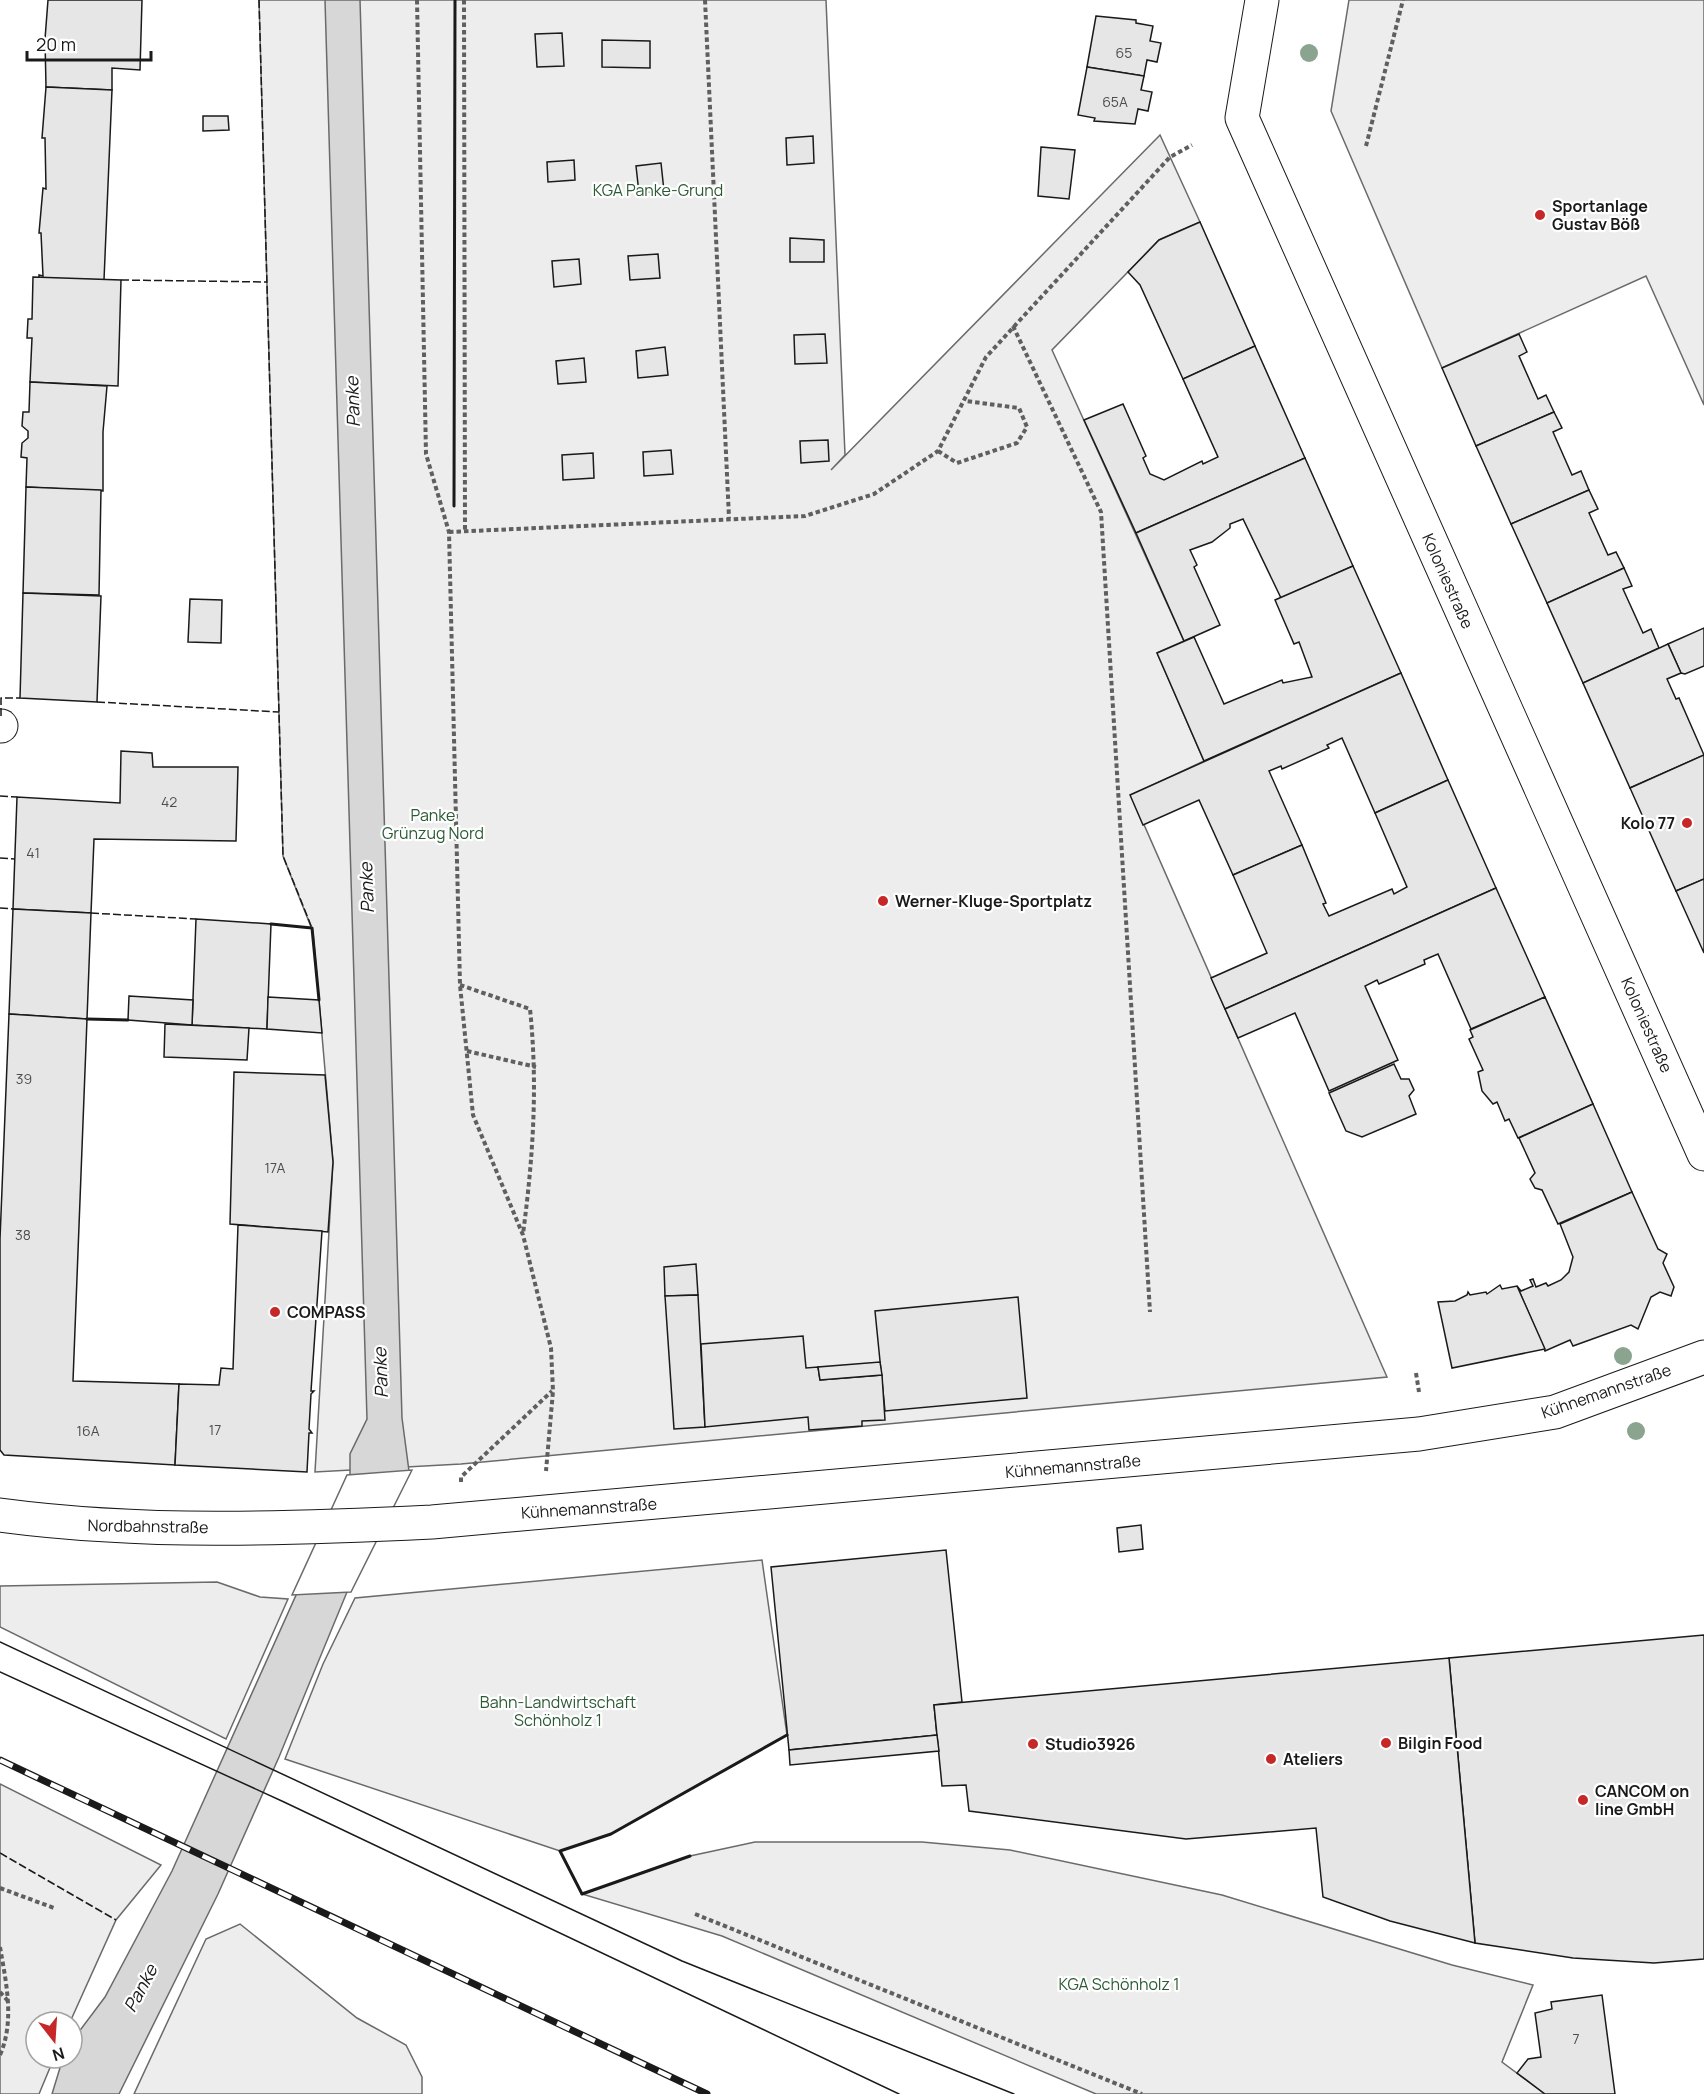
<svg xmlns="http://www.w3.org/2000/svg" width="1704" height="2094" font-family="Manrope,sans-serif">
<rect width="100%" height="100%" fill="#fff"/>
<g fill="#ededed" stroke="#6a6a6a" stroke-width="1.5">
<polygon points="259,0 826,0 845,455 831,470 1160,135 1200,222 1159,240 1052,350 1184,641 1157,653 1204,761 1131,795 1387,1377 461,1464 315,1472 333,1162 313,932 283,856"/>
<polygon points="1349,0 1704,0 1704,405 1646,276 1442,368 1331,111"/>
<polygon points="762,1560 787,1735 611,1834 560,1851 285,1759 323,1664 355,1598"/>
<polygon points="217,1582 260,1597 288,1599 226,1739 0,1627 0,1586"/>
<polygon points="0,1784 161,1865 116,1920 70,2022 36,2022 36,2058 54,2058 39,2094 0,2094"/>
<polygon points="755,1842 922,1842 1010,1850 1222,1895 1452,1965 1533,1985 1502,2062 1545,2094 1096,2094 722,1936 582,1894 690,1856"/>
<polygon points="240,1924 357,2018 406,2045 422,2077 422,2094 134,2094 206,1939"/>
</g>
<polygon fill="#d7d7d7" stroke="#6a6a6a" stroke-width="1.5" points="325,0 360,0 402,1418 409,1471 347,1592 279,1757 218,1894 119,2094 52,2094 63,2058 72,2058 72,2041 105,1997 172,1871 350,1475 350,1454 367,1419"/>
<polygon fill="#fff" stroke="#6a6a6a" stroke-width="1.5" points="412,1470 351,1592 292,1595 347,1475"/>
<g fill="#e6e6e6" stroke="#1a1a1a" stroke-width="1.5">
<polygon points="48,0 142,0 140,70 112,68 112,90 46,87 45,39"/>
<polygon points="1096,16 1136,20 1136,23 1153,26 1150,41 1161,43 1157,62 1147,60 1144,76 1087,67"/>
<polygon points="562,33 564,66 537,67 535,34"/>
<polygon points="602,40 650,41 650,68 602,67"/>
<polygon points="1087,67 1144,76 1141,90 1152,92 1148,111 1138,109 1135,124 1094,121 1095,118 1078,115"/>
<polygon points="46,87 112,90 104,280 39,278 39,275 43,276 41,233 39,233 43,188 46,189 45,138 42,138"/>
<polygon points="203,116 228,116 229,130 203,131"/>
<polygon points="813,136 814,163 787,165 786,138"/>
<polygon points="1041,147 1075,150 1069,199 1038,196"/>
<polygon points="574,160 575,180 548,182 547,162"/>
<polygon points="661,163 664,191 639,193 636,166"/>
<polygon points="1200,222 1255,346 1183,379 1140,285 1128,272 1159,240"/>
<polygon points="790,238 824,240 824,262 790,262"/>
<polygon points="658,254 660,278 630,280 628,256"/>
<polygon points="579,259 581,284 554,287 552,261"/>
<polygon points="33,277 121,280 118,386 30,382 32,338 27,338 28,319 32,319"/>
<polygon points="825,334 827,363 795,364 794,335"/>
<polygon points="1519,334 1527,352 1519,356 1538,399 1546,395 1554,412 1476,446 1442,368"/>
<polygon points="1255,346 1305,458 1136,533 1084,420 1123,404 1146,456 1143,458 1150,474 1164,480 1202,461 1203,464 1218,457 1183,379"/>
<polygon points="665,347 668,375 638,378 636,351"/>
<polygon points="584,358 586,382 558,384 556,361"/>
<polygon points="30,382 107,386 103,432 103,491 26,487 27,458 21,457 22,443 28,438 28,431 22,426 23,412 29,412"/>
<polygon points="1554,412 1562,428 1553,432 1572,475 1581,471 1589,490 1511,524 1476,446"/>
<polygon points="828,440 829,461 801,463 800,441"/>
<polygon points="671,450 673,474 644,476 643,452"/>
<polygon points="593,453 594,478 563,480 562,455"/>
<polygon points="1305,458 1353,566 1281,598 1243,519 1230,524 1230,528 1212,542 1190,550 1197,565 1194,567 1220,625 1184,641 1136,533"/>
<polygon points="26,487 101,490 99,595 23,593"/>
<polygon points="1589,490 1598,509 1589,513 1608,555 1616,552 1624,568 1547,603 1511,524"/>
<polygon points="1353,566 1401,673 1204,761 1157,653 1194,637 1224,704 1282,680 1283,683 1312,677 1299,642 1294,644 1275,600"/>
<polygon points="1624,568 1632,586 1623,589 1643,633 1651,629 1659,648 1583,683 1547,603"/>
<polygon points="23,593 101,596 97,702 20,698"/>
<polygon points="190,599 222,600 221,643 188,642"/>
<polygon points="1704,628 1704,666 1685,674 1681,673 1668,644"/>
<polygon points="1668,644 1681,673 1667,679 1676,699 1679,698 1704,755 1630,788 1583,683"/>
<polygon points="1401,673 1448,780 1375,813 1342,738 1327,745 1329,748 1282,769 1281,766 1269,771 1302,845 1233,875 1199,800 1143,825 1130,795"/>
<polygon points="121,751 152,753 153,767 238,767 236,841 94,839 91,913 13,909 17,797 120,803"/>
<polygon points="1704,755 1704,879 1676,891 1630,788"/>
<polygon points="1448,780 1496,888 1225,1009 1211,978 1267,953 1233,875 1302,845 1326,903 1323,904 1329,916 1392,889 1394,894 1407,887 1375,813"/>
<polygon points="1704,879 1704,953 1676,891"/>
<polygon points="1496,888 1545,997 1471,1029 1438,954 1424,960 1425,964 1379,984 1377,980 1365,986 1398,1060 1329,1091 1295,1013 1238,1038 1225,1009"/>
<polygon points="13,909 91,913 87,1019 9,1014"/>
<polygon points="196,919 271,924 267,1029 192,1025"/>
<polygon points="129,996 193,1000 192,1025 128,1020"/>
<polygon points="268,997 319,1000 322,1033 267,1029"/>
<polygon points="1545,997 1593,1104 1518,1138 1509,1119 1505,1121 1497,1102 1493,1104 1482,1091 1478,1072 1483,1070 1469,1039 1473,1037 1470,1030"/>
<polygon points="9,1014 87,1019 73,1381 179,1384 175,1465 4,1455 0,1450 0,1239"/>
<polygon points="165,1024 249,1028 247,1060 164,1057"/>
<polygon points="1394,1064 1401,1079 1409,1079 1414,1090 1409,1096 1416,1114 1362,1137 1346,1131 1329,1093"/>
<polygon points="234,1072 325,1075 333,1162 328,1232 230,1224"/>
<polygon points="1593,1104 1632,1192 1558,1224 1542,1190 1535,1188 1530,1179 1535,1173 1519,1138"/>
<polygon points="1632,1192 1658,1249 1667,1254 1663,1263 1674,1287 1671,1296 1660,1292 1651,1297 1638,1329 1631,1325 1573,1346 1570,1340 1545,1351 1517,1286 1521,1291 1533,1286 1530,1280 1533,1279 1536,1287 1546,1283 1548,1286 1561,1280 1569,1272 1573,1257 1560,1224"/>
<polygon points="238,1225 322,1231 311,1391 314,1391 311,1394 309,1429 312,1433 309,1433 307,1472 175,1465 179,1384 219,1385 221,1368 233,1369"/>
<polygon points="696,1264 698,1295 665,1296 664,1267"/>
<polygon points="1500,1285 1502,1289 1517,1286 1545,1349 1452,1368 1438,1302 1455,1301 1467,1295 1468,1292 1470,1295 1486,1292 1487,1294"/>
<polygon points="698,1295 705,1427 674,1429 665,1296"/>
<polygon points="1018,1297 1027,1398 885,1411 875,1311"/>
<polygon points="803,1336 806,1368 818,1367 820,1380 882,1375 885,1420 862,1421 862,1426 809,1430 808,1417 705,1427 701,1344"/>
<polygon points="880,1362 882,1375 820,1380 818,1367"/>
<polygon points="1141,1525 1143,1549 1119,1552 1117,1528"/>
<polygon points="946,1550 962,1702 934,1705 937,1735 789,1750 771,1567"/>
<polygon points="1704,1635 1704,1959 1654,1963 1573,1958 1475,1943 1449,1658"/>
<polygon points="1449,1658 1475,1943 1390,1921 1323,1897 1316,1828 1186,1839 969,1811 966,1785 942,1786 934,1705"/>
<polygon points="937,1735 939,1751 790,1765 789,1750"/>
<polygon points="1602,1995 1615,2094 1545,2094 1517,2073 1528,2059 1541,2057 1535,2013 1552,2009 1551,2002"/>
</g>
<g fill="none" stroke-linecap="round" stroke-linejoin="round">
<defs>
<g id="minor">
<polyline points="1262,0 1242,118 1704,1154"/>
<polyline points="0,726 1,726"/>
<path d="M 0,1515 C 143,1534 288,1529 432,1522 L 1419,1434 L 1555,1412 L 1704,1357"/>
</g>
</defs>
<use href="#minor" stroke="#1a1a1a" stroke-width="35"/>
<g stroke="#5f5f5f" stroke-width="4" stroke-dasharray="4.5 3" stroke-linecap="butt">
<polyline points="417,0 426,454 449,532 460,985 473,1115 523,1235 551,1348 553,1391 546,1471"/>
<polyline points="464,0 465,532"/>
<polyline points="705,0 729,518"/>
<polyline points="1366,146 1403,0"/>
<polyline points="1013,326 1101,512 1150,1312"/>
<polyline points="938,451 957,463 1017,443 1027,427 1019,408 966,401"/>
<polyline points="449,532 805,516 874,494 938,451 986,357 1170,157 1192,145"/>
<path d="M 460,985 L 530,1009 C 538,1086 533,1158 523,1234"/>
<polyline points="467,1051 536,1067"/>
<polyline points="1416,1373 1419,1392"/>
<polyline points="461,1482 461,1477 552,1391"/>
<polyline points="0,1888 54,1908"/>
<polyline points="695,1914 1142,2094"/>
<path d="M 0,1947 C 6,1982 15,2021 0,2055"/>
<polyline points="0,1992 8,2001"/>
</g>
<use href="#minor" stroke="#fff" stroke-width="33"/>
<g stroke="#1a1a1a" stroke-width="1.5">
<polyline points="0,1642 682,1961 1014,2094"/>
<polyline points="0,1672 284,1802 899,2094"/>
</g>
<defs>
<polyline id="rail" points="0,1760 707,2094"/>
</defs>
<use href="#rail" stroke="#1a1a1a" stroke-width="7"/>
<use href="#rail" stroke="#fff" stroke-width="4.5" stroke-dasharray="14" stroke-linecap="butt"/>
<g stroke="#1a1a1a" stroke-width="1.5" stroke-dasharray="8 3" stroke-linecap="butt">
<polyline points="259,0 283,856 312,928"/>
<polyline points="121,280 267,282"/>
<polyline points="97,702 279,712"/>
<polyline points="1,716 1,698 20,698"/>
<polyline points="0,796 17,797"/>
<polyline points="0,858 15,859"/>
<polyline points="0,908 13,909"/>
<polyline points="91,913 196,919"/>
<polyline points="0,1853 116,1920"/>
</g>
<g stroke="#1a1a1a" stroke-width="3">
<polyline points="454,506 455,0"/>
<polyline points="271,924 312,928 319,1000"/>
<polyline points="87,1019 128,1020"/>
<polyline points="690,1856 582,1894 560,1851 611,1834 787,1735"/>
</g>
</g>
<g fill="#8aa48f">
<circle cx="1309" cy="53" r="9"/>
<circle cx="1623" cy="1356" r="9"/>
<circle cx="1636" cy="1431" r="9"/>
</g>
<g fill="#c62828" stroke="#fff" stroke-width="2">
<circle cx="1540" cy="215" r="6"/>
<circle cx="1687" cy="823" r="6"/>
<circle cx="883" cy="901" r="6"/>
<circle cx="275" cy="1312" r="6"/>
<circle cx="1386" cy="1743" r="6"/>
<circle cx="1033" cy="1744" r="6"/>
<circle cx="1271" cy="1759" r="6"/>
<circle cx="1583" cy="1800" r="6"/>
</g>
<g text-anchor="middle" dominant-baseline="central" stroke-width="4.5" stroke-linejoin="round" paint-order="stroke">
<g font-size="14" fill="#4d4d4d">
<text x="1124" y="52">65</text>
<text x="1115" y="101">65A</text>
<text x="169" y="801">42</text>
<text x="33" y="852">41</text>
<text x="24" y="1078">39</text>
<text x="275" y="1167">17A</text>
<text x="23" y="1234">38</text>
<text x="215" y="1429">17</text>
<text x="88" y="1430">16A</text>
<text x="1576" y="2038">7</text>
</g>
<g font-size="16" fill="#2b5a34" stroke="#fff">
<text x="658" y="190">KGA Panke-Grund</text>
<text x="433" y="815">Panke<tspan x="433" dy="18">Grünzug Nord</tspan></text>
<text x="558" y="1702">Bahn-Landwirtschaft<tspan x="558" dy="18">Schönholz 1</tspan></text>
<text x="1119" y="1984">KGA Schönholz 1</text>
</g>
<g font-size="16" font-weight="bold" fill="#1a1a1a" stroke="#fff" text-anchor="start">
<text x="1552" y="206">Sportanlage<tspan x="1552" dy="18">Gustav Böß</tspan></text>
<text x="1675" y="823" text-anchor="end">Kolo 77</text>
<text x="895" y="901">Werner-Kluge-Sportplatz</text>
<text x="287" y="1312">COMPASS</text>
<text x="1398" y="1743">Bilgin Food</text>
<text x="1045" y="1744">Studio3926</text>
<text x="1283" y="1759">Ateliers</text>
<text x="1595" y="1791">CANCOM on<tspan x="1595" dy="18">line GmbH</tspan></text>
</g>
<g font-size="16" fill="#1a1a1a" stroke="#fff">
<text transform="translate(1448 581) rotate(66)">Koloniestraße</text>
<text transform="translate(1647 1025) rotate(66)">Koloniestraße</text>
<text transform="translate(1606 1391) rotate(-19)">Kühnemannstraße</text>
<text transform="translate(1073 1466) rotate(-5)">Kühnemannstraße</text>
<text transform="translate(589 1508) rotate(-4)">Kühnemannstraße</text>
<text transform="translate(148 1526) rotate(1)">Nordbahnstraße</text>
</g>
<g font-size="18" font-style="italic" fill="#1a1a1a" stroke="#fff">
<text transform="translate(352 402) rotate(-92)">Panke</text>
<text transform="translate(366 888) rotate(-92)">Panke</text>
<text transform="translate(380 1373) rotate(-92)">Panke</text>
<text transform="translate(140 1988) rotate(-62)">Panke</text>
</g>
</g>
<g transform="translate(54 2040) rotate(163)"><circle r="28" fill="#ffffff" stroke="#a3a3a3" stroke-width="1.5"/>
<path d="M0-4.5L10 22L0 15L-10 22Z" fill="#c62828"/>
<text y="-9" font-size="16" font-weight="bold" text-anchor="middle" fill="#1a1a1a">N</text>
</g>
<path d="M27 51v9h124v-9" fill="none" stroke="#1a1a1a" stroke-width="3"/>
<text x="36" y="51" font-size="18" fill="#1a1a1a" stroke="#ffffff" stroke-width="4.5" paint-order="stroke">20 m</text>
</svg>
